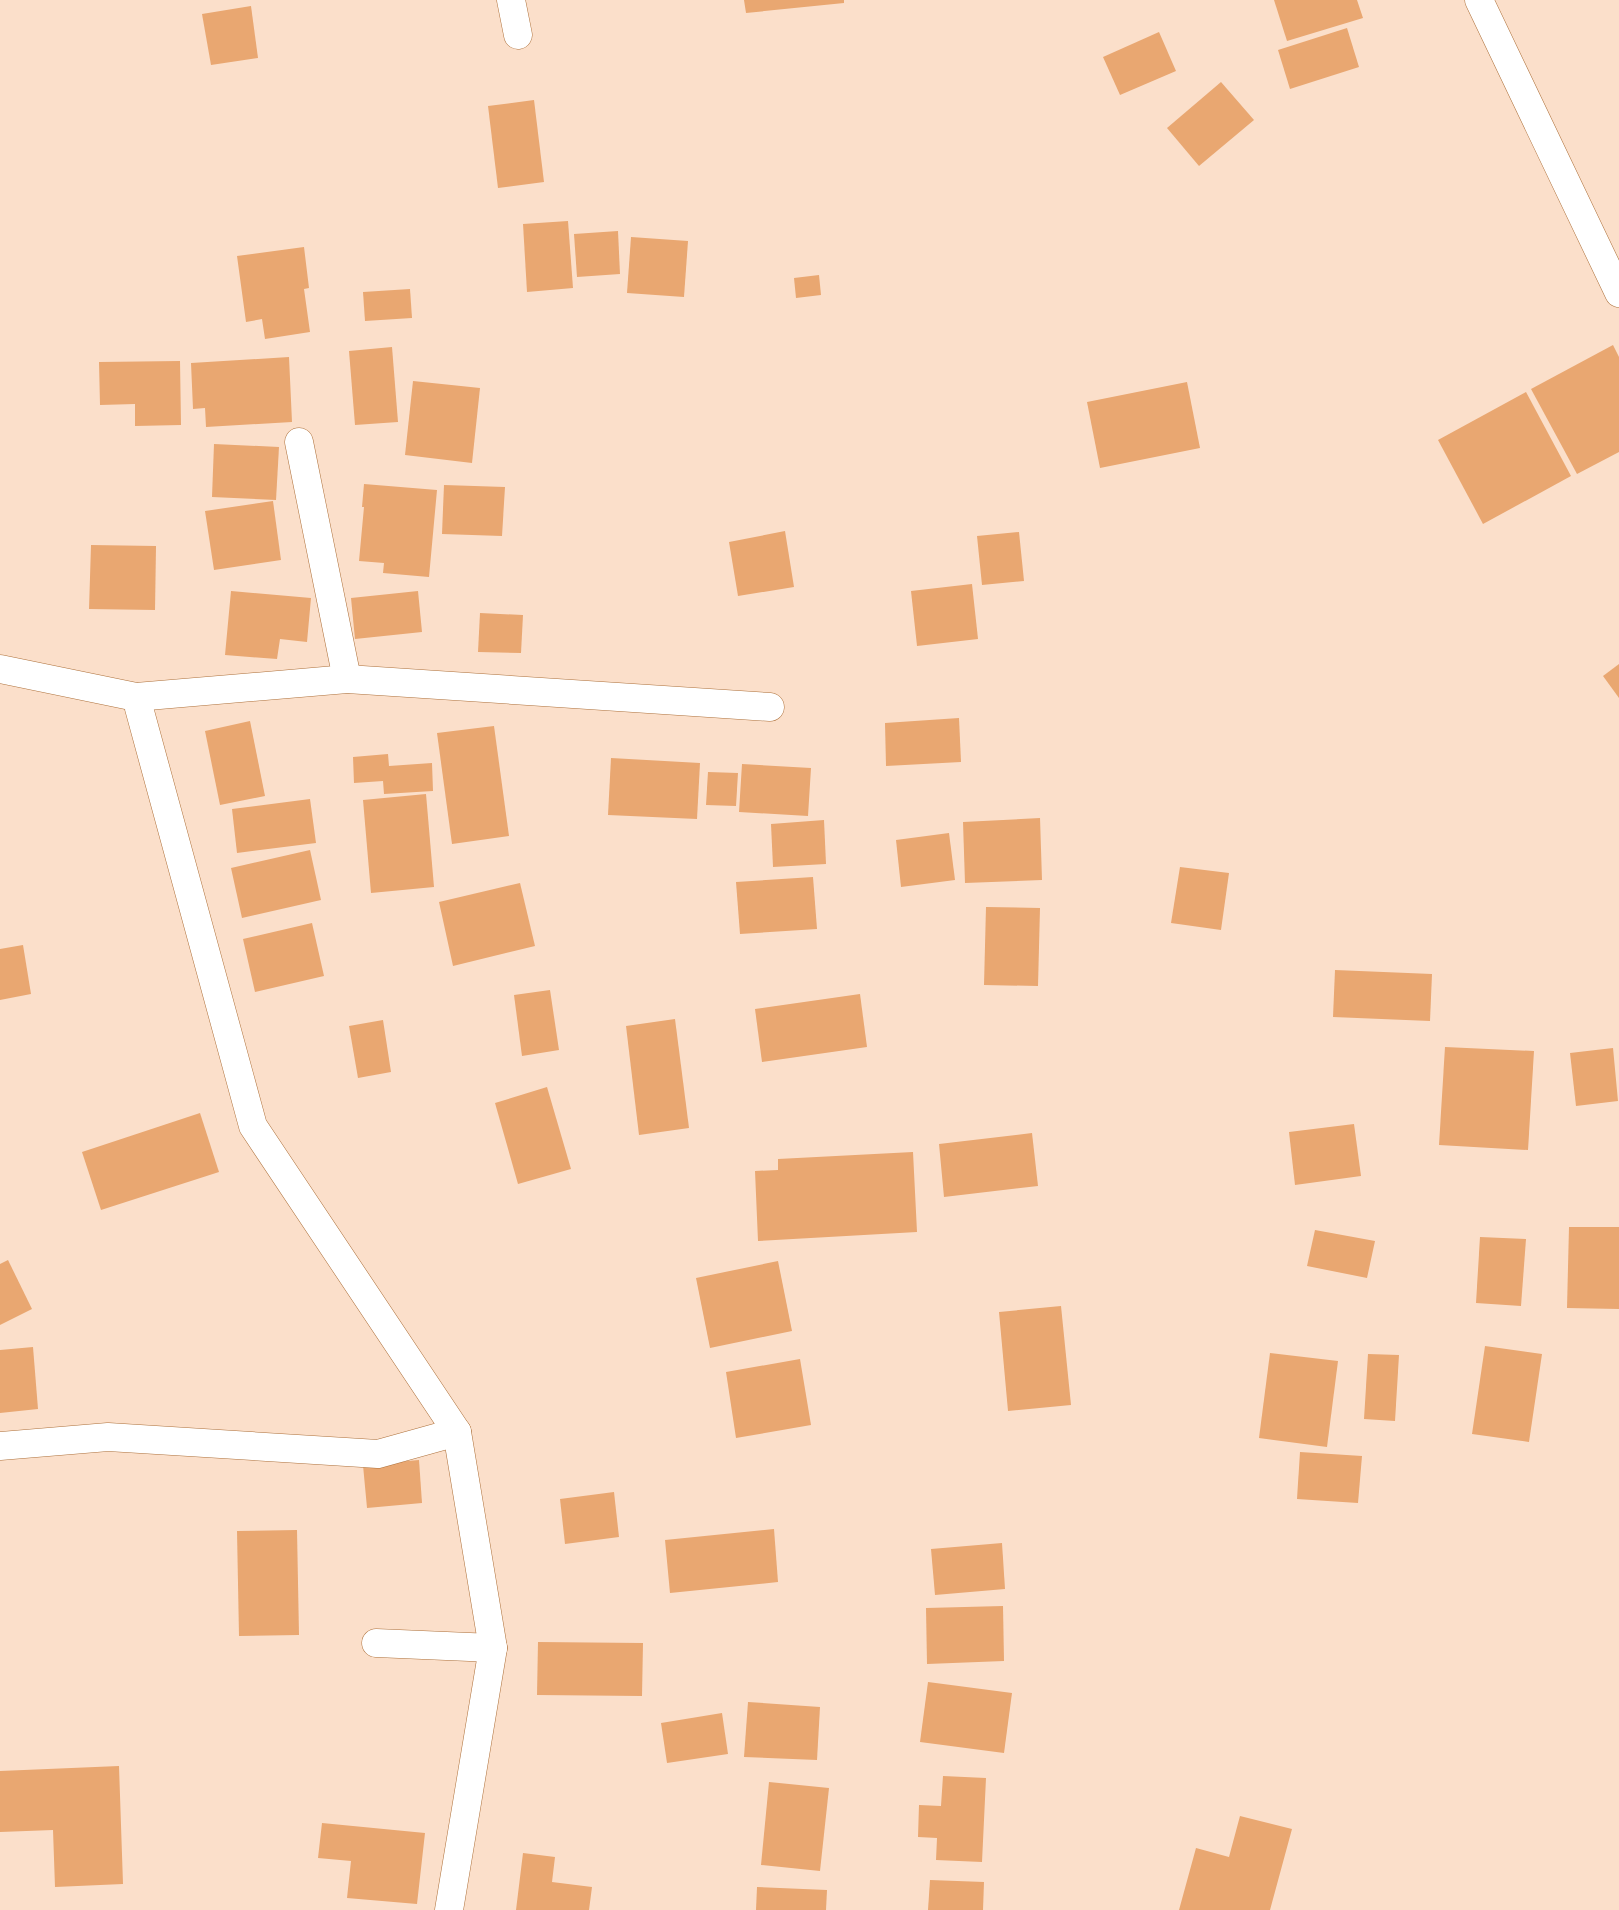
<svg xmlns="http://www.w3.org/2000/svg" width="1619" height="1910" font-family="'Nunito Sans',sans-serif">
<rect width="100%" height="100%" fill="#fbdfca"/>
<g fill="#e9a771">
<polygon points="744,0 844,0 844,3 746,13"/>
<polygon points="1274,0 1357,0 1363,18 1287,41"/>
<polygon points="251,6 258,58 211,65 202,14"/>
<polygon points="1347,28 1359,67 1290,89 1278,50"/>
<polygon points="1159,32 1176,71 1120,95 1103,57"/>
<polygon points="1221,82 1254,120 1199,166 1167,128"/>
<polygon points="534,100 544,182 498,188 488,106"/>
<polygon points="568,221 573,288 527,292 523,224"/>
<polygon points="618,231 620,274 577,277 574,234"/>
<polygon points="631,237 688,241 684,297 627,293"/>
<polygon points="304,247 309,288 304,289 310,332 265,339 262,319 246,322 237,256"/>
<polygon points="819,275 821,295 796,298 794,278"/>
<polygon points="410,289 412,318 365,321 363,292"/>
<polygon points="1613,345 1619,357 1619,452 1577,474 1531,389"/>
<polygon points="392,347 398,422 355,425 349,351"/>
<polygon points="289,357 292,422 206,427 205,408 193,409 191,363"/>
<polygon points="180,361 181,425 135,426 135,404 100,405 99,362"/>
<polygon points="413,381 480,388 472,463 405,455"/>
<polygon points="1187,382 1200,448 1100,468 1087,402"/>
<polygon points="1526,392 1571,476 1483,524 1438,440"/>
<polygon points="214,444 279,447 276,500 212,497"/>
<polygon points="364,484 437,490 429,577 383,573 384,563 359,561 364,507 362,507"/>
<polygon points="444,485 505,487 502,536 442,534"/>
<polygon points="273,501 281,560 214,570 205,511"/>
<polygon points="785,531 794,587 738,596 729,542"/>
<polygon points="1019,532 1024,581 982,585 977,536"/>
<polygon points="91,545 156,546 155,610 89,609"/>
<polygon points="972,584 978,639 917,646 911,591"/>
<polygon points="231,591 311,598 307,642 280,639 277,659 225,655"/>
<polygon points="418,591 422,632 355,639 351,598"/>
<polygon points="480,613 523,615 521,653 478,652"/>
<polygon points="1619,664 1619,698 1603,676"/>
<polygon points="959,718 961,762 886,766 885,723"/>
<polygon points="250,721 265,796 220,805 205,731"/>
<polygon points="494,726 509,836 452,844 437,733"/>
<polygon points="388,754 389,766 432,763 433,791 384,794 383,781 354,783 353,757"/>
<polygon points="611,758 700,763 697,819 608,815"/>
<polygon points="742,764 811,768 808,816 739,812"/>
<polygon points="708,772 738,773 736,806 706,805"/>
<polygon points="426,794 434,887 371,893 363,800"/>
<polygon points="310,799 316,843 237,853 232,809"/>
<polygon points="1040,818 1042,880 965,883 963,822"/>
<polygon points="824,820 826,864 773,867 771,824"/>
<polygon points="949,833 955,880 901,887 896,840"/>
<polygon points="310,850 321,900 242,918 231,868"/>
<polygon points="1180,867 1229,873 1221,930 1171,923"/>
<polygon points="813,877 817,929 740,934 736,882"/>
<polygon points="520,883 535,946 453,966 439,902"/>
<polygon points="986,907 1040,908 1038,986 984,985"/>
<polygon points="312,923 324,976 255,992 243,939"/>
<polygon points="23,945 31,994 0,1000 0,949"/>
<polygon points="1335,970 1432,974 1430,1021 1333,1017"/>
<polygon points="550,990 559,1050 522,1056 514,995"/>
<polygon points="860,994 867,1047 762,1062 755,1009"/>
<polygon points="675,1019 689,1128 639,1135 626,1026"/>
<polygon points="383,1020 391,1072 358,1078 349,1026"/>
<polygon points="1445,1047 1534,1051 1528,1150 1439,1145"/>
<polygon points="1613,1048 1618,1101 1576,1106 1570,1053"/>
<polygon points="547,1087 571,1169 518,1184 495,1103"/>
<polygon points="200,1113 219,1172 101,1210 82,1152"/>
<polygon points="1354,1124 1361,1176 1295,1185 1289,1132"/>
<polygon points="1032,1133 1038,1186 944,1197 939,1144"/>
<polygon points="913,1152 917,1232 758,1241 755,1171 778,1170 778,1159"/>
<polygon points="1569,1227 1619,1227 1619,1309 1567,1308"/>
<polygon points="1315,1230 1375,1241 1367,1278 1307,1266"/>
<polygon points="1480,1237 1526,1239 1521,1306 1476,1303"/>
<polygon points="8,1260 32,1309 0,1325 0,1264"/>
<polygon points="778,1261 792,1331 710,1348 696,1278"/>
<polygon points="1061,1306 1071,1405 1008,1411 999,1312"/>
<polygon points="1485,1346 1542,1354 1529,1442 1472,1434"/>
<polygon points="33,1347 38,1409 0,1413 0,1350"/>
<polygon points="1270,1353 1338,1361 1327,1447 1259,1438"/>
<polygon points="1368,1354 1399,1355 1395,1421 1364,1419"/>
<polygon points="800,1359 811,1425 736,1438 726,1372"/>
<polygon points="1300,1452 1362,1456 1358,1503 1297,1499"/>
<polygon points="419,1460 422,1503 367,1508 363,1465"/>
<polygon points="614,1492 619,1537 565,1544 560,1499"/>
<polygon points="774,1529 778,1582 670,1593 665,1540"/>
<polygon points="297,1530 299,1635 239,1636 237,1531"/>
<polygon points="1002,1543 1005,1589 935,1595 931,1549"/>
<polygon points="1003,1606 1004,1661 927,1664 926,1608"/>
<polygon points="538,1642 643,1643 642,1696 537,1695"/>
<polygon points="928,1682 1012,1693 1004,1753 920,1742"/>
<polygon points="748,1702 820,1707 817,1760 744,1757"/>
<polygon points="722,1713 728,1754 667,1763 661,1723"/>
<polygon points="119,1766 123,1884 55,1887 53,1830 0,1832 0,1771"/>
<polygon points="943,1776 986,1778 982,1862 936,1860 937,1838 918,1837 919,1805 941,1806"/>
<polygon points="769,1782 829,1788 820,1871 761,1865"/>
<polygon points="1240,1816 1292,1829 1270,1910 1179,1910 1196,1848 1229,1857"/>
<polygon points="322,1823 425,1833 417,1904 347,1898 351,1861 318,1858"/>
<polygon points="523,1853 555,1857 552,1882 592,1887 589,1910 516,1910"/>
<polygon points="930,1880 984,1882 983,1910 928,1910"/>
<polygon points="757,1887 827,1890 826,1910 756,1910"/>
</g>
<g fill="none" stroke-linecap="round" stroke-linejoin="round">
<defs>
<g id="minor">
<polyline points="511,0 518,35"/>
<polyline points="1479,0 1619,293"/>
<polyline points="299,442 347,679"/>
<polyline points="0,669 136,697 253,1126 457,1432 493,1648 449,1910"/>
<polyline points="136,697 347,679 770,707"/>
<polyline points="0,1446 108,1437 378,1454 457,1432"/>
<polyline points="376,1643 493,1648"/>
</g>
</defs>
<use href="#minor" stroke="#ae713b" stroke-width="29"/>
<use href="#minor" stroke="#fff" stroke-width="28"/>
</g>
</svg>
